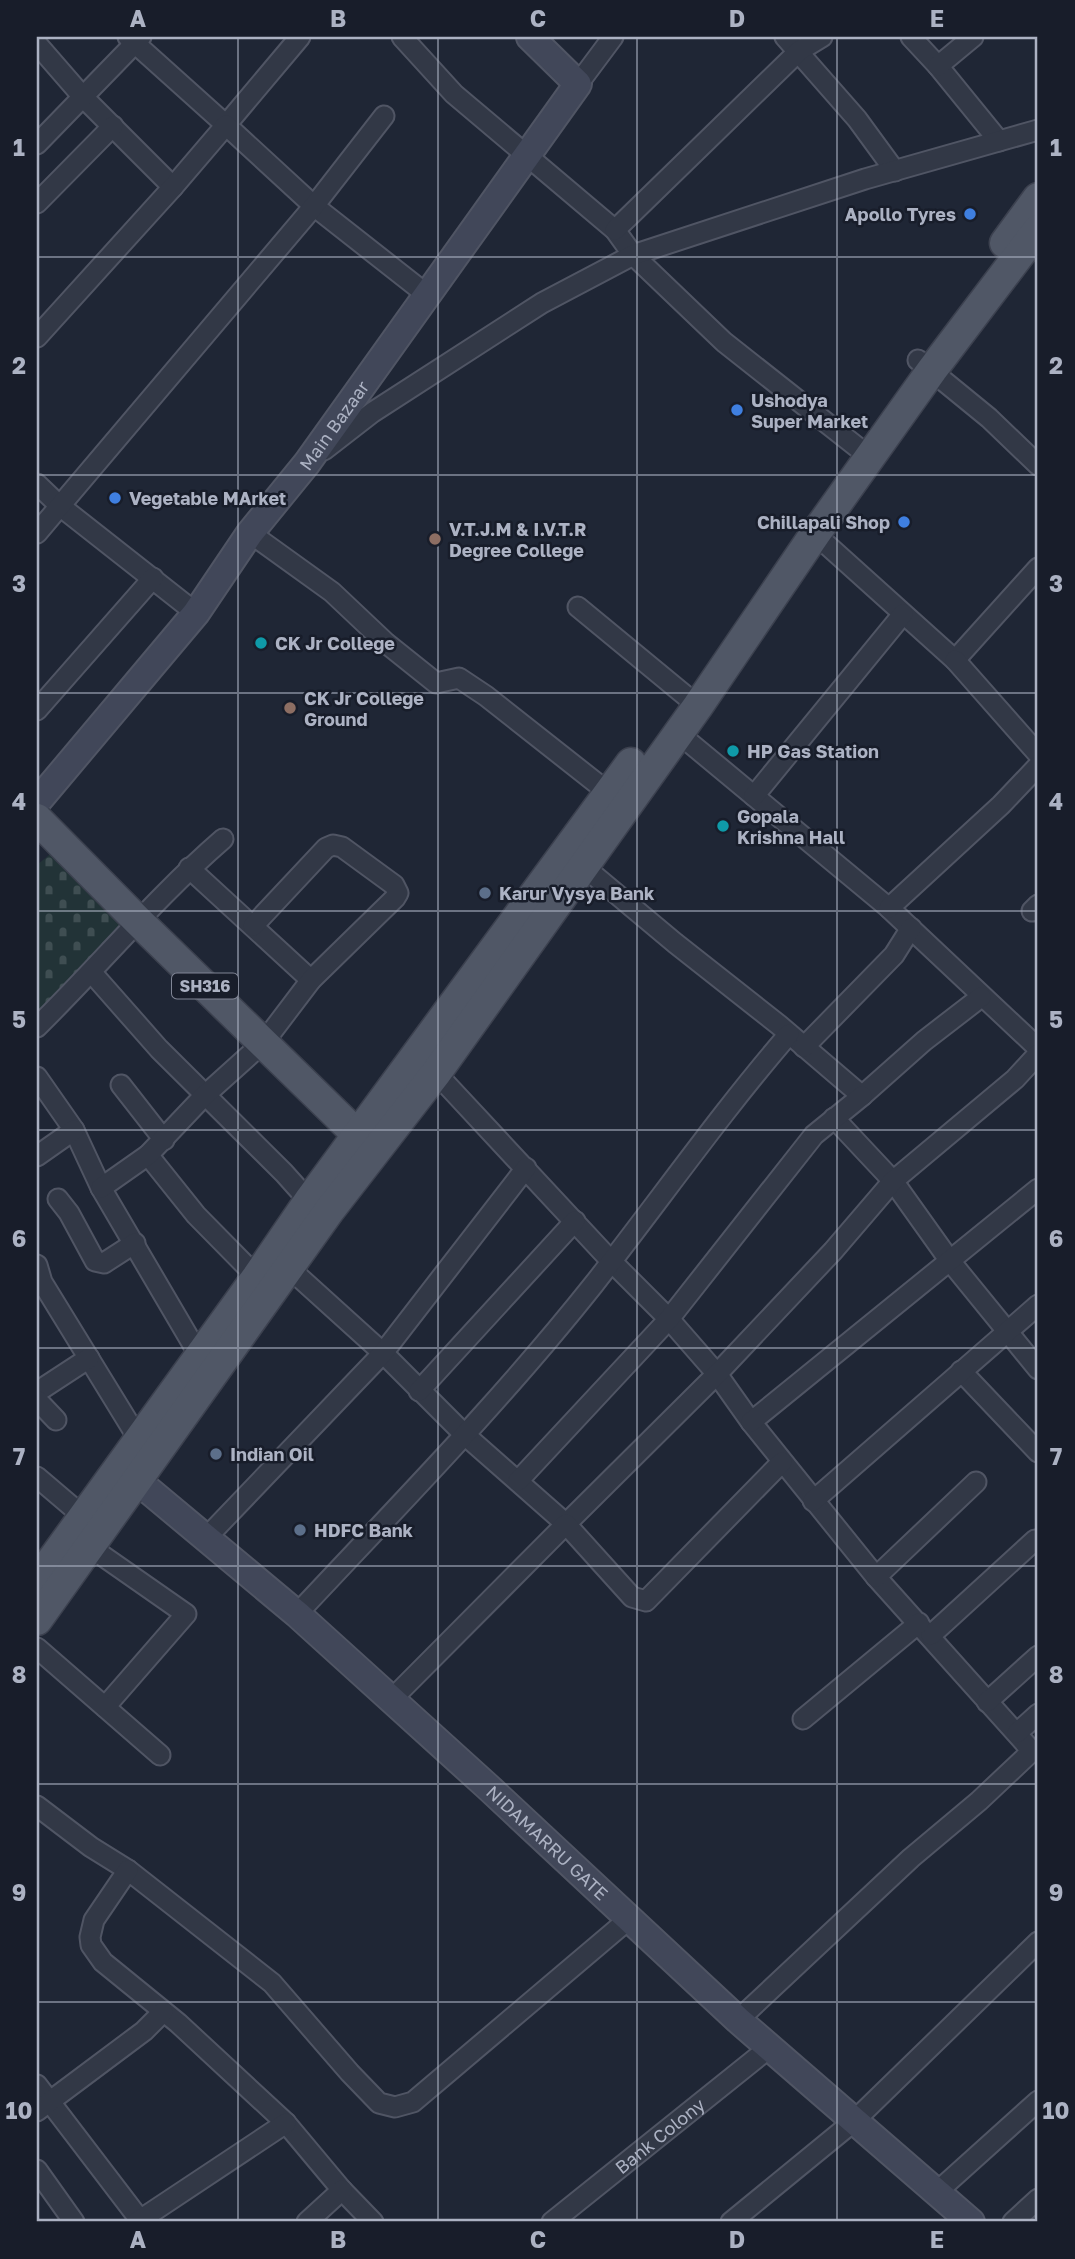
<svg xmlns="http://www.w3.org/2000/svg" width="1075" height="2259" font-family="'Golos Text',sans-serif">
<defs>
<pattern id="cemetery-stones" width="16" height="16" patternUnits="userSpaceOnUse" patternTransform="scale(1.75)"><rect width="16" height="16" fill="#223337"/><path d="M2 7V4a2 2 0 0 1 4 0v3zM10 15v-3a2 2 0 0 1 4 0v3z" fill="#3f4e52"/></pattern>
</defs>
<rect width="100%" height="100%" fill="#1f2635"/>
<polygon fill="url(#cemetery-stones)" points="54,851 130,927 37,1019 37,865"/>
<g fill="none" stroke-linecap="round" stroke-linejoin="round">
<defs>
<g id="street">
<polyline points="128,37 226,125 300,37"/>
<polyline points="402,37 454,94 615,230 633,255 724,342 857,447"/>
<polyline points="785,37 857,119 895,171"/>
<polyline points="911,37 938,66 999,141"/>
<polyline points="37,44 83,97 173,187"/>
<polyline points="938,66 973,37"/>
<polyline points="578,84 613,37"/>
<polyline points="37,144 141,37"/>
<polyline points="37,203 113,126"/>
<polyline points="615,230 799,51 822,37"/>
<polyline points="37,337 173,187 226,125 314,206 426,294"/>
<polyline points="918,360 989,418 1038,465"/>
<polyline points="324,450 373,412 542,303 633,255 865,179 1038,130"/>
<polyline points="37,484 60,506 196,613"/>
<polyline points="37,533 314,206 384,116"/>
<polyline points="250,533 332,592 386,643 436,683 459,678 486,696 609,793"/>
<polyline points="815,534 955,660 1038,568"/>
<polyline points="578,607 698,706"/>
<polyline points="955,660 1038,754"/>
<polyline points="37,710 153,578"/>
<polyline points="678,733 889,908 1038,1048"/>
<polyline points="754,796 903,614"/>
<polyline points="583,866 675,943 779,1025 862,1096 924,1041 981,997"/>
<polyline points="189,868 311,980"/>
<polyline points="889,908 1001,805 1038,766"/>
<polyline points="1032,911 1038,905"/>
<polyline points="92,973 159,1049 284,1173 309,1201"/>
<path d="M 37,1027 C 100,965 156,897 223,839"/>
<polyline points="804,1047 894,955 911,928"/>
<polyline points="436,1073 611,1261 669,1319 717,1374 751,1422 876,1577 1032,1751 979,1801 911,1858 738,2020"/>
<polyline points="37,1077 74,1130 101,1188 199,1355"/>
<polyline points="121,1085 164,1140"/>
<polyline points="834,1118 893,1181 950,1261 1038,1369"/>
<polyline points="148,1155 196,1215 257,1277"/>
<polyline points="37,1156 74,1130"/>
<polyline points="101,1188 148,1155 204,1096 264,1042 311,980 395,898 398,893 394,885 342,847 333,845 326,848 253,926"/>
<polyline points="58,1199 69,1213 95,1261 104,1263 135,1243"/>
<polyline points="37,1265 42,1282 144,1448"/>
<polyline points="289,1268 383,1353 465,1435 566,1524 717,1374 833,1251 893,1181 1015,1079 1038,1054"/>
<polyline points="961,1371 1038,1452"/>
<polyline points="419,1391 575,1221"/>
<polyline points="37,1392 89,1358"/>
<polyline points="37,1400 56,1420"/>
<polyline points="751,1422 1038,1189"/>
<polyline points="37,1477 84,1517"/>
<polyline points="518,1481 669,1319 814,1135 862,1096"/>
<polyline points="813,1501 1038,1305"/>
<polyline points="207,1537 383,1353 526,1168"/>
<polyline points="90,1547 186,1614 105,1707"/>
<polyline points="876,1577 976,1482"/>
<path d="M 297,1614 C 398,1506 502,1400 594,1284 C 660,1200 719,1115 789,1034"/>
<polyline points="931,1635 1035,1540"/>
<polyline points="37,1648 160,1755"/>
<polyline points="391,1700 566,1524 632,1597 646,1601 782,1462"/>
<polyline points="987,1702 1038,1656"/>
<polyline points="803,1719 919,1623"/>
<polyline points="1017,1733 1038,1714"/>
<polyline points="37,1806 91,1847 128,1870 272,1983 350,2073 379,2103 395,2107 413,2102 629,1919"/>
<polyline points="128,1870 94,1920 90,1937 91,1945 103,1962 178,2023 286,2123 342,2190 373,2222"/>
<polyline points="37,2085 140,2220"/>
<polyline points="37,2111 144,2031 163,2012"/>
<polyline points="37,2170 74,2222"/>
<polyline points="938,2191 1038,2101"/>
<polyline points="137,2222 286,2123"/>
<polyline points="307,2222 342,2190"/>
<path id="s1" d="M 552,2222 L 769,2048"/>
<polyline points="731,2222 853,2122 1038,1942"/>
<polyline points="1013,2222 1038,2199"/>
</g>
<g id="secondary">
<path id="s2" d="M 37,802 L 196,613 L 250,533 L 307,463 L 578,84 L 530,37"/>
<path id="s3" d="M 122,1468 L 297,1614 L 488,1787 L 738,2020 L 971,2222"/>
</g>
<g id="primary">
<polyline points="1005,243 1038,198"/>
<polyline points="37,819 138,921 370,1147"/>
<polyline points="37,1581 257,1277 309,1201 631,763"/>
<polyline points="37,1620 329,1211 436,1073 698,706 815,534 932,370 1038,230"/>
</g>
</defs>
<use href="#street" stroke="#505564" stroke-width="23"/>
<use href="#secondary" stroke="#505564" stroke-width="30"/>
<use href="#primary" stroke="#3c414f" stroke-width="33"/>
<use href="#street" stroke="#323846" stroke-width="19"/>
<use href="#secondary" stroke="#414759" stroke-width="26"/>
<use href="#primary" stroke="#505766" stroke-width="30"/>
</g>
<path fill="none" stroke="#acb2c3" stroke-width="2" stroke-opacity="0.55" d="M 238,37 L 238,2222M 438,37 L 438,2222M 637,37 L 637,2222M 837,37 L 837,2222M 37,257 L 1038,257M 37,475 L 1038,475M 37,693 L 1038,693M 37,911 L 1038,911M 37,1130 L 1038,1130M 37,1348 L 1038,1348M 37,1566 L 1038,1566M 37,1784 L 1038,1784M 37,2002 L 1038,2002"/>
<g fill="#3f7fe0" stroke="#181d2a" stroke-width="2.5">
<circle cx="970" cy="214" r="7"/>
<circle cx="737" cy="410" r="7"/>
<circle cx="115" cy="498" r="7"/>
<circle cx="904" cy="522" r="7"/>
</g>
<g fill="#8d6e63" stroke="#181d2a" stroke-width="2.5">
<circle cx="435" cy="539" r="7"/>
<circle cx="290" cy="708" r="7"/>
</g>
<g fill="#0f9aa8" stroke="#181d2a" stroke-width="2.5">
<circle cx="261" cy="643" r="7"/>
<circle cx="733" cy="751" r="7"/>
<circle cx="723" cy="826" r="7"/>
</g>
<g fill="#5c6f8a" stroke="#181d2a" stroke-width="2.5">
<circle cx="485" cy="893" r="7"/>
<circle cx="216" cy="1454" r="7"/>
<circle cx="300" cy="1530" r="7"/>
</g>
<g text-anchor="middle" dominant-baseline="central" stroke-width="5" stroke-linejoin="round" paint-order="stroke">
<rect fill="#181d2a" stroke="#808595" stroke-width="2" x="172" y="973.5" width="66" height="25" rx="5"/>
<g font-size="16" font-weight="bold" fill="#acb2c3">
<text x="205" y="986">SH316</text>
</g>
<g font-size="18" font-weight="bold" fill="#acb2c3" stroke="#181d2a" text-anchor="start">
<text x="956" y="214" text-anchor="end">Apollo Tyres</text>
<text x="751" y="400">Ushodya<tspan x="751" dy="21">Super Market</tspan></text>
<text x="129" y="498">Vegetable MArket</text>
<text x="890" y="522" text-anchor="end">Chillapali Shop</text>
<text x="449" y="529">V.T.J.M &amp; I.V.T.R<tspan x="449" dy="21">Degree College</tspan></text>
<text x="275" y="643">CK Jr College</text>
<text x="304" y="698">CK Jr College<tspan x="304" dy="21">Ground</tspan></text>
<text x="747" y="751">HP Gas Station</text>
<text x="737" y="816">Gopala<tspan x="737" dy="21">Krishna Hall</tspan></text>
<text x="499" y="893">Karur Vysya Bank</text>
<text x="230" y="1454">Indian Oil</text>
<text x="314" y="1530">HDFC Bank</text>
</g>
<g font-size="18" fill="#acb2c3" stroke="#181d2a">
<text stroke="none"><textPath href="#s2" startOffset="480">Main Bazaar</textPath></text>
<text stroke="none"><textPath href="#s3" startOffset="567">NIDAMARRU GATE</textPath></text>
<text stroke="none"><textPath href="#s1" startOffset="138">Bank Colony</textPath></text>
</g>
</g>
<rect width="1075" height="2259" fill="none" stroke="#181d2a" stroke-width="77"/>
<rect x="38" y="38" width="998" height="2182" fill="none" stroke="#acb2c3" stroke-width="2.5"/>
<g font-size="23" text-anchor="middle" font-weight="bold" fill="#acb2c3">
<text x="138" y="27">A</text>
<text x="338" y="27">B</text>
<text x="538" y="27">C</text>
<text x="737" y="27">D</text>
<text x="937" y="27">E</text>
<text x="19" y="156">1</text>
<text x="1056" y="156">1</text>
<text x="19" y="374">2</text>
<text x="1056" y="374">2</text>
<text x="19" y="592">3</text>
<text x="1056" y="592">3</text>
<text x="19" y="810">4</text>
<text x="1056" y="810">4</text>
<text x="19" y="1028">5</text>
<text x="1056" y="1028">5</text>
<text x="19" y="1247">6</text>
<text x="1056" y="1247">6</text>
<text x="19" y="1465">7</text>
<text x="1056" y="1465">7</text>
<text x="19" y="1683">8</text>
<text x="1056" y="1683">8</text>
<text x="19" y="1901">9</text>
<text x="1056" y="1901">9</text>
<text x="19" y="2119">10</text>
<text x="1056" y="2119">10</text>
<text x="138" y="2248">A</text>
<text x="338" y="2248">B</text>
<text x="538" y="2248">C</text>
<text x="737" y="2248">D</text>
<text x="937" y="2248">E</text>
</g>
</svg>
